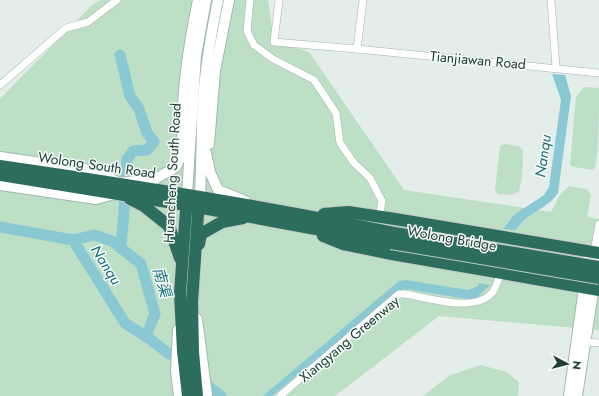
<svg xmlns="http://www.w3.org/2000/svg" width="599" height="396" font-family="Jost,'Noto Sans SC',sans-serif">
<rect width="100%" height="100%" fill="#e3ede9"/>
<g fill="#bcdfc5">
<polygon points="101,0 268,0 274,41 309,52 404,190 551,212 560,195 569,186 587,189 591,195 587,217 599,219 599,330 439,316 335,396 0,396 0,99 92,5"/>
<path d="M 584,87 L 599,88 C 599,104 599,159 594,170 L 574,167 L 570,165 L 576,97 Z"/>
<polygon points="504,144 519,146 523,151 522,178 519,191 512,195 498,194 495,190 500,146"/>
<polygon points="481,365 506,372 519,382 518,396 423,396 450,375"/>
</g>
<g fill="#8ac9d4">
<path d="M 552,74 L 565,75 L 571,96 L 558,193 C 548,209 525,213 516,230 L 503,229 L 514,215 L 544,195 L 549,187 L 561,100 Z"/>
<polygon points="406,280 468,290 478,286 479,283 490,285 474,300 405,289 399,291 272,396 263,396 399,281"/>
</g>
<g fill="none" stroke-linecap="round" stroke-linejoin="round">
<g stroke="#8ac9d4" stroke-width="11">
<polyline points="120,55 130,96 139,109 147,133 154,142 147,150 133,151 127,159 126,179"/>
<polyline points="0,227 73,240 125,323 150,339 169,354"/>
<polyline points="73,240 94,235 112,241 141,264 155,314 146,336"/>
<polyline points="121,248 125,198"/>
<polyline points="199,379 221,396"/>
</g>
<defs>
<g id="street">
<polyline points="250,0 247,31 254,45 273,59 314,80 336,113 340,143 354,163 370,178 382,201 379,217"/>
<polyline points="279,0 274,42 357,49 363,0"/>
<polyline points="551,0 556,67"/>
<polyline points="357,49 599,73"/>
<polyline points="0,85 66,28 88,22 117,0"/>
<polyline points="594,252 599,224"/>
<polyline points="584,342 599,343"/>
<path d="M 280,396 L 399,294 L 405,294 C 429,298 474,313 492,293 C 496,289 498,279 501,273"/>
</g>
<g id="secondary">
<polyline points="209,144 215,71 229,0"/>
<path d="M 182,151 C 181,96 187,54 198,0"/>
<polyline points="206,153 210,172 218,190 245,201"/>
<polyline points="0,157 97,171 119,183 155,179 176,167 191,133"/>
<polyline points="0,185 96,199 114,194"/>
<polyline points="187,194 196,55 206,0"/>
<path d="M 200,196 C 201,170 202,145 202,119 C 203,79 210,39 218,0"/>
<polyline points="197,319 207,396"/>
<polyline points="178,330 176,371 179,396"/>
<polyline points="569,396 589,252"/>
<polyline points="577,396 599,253"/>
</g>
<g id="highway">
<path d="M 0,166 C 132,185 263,206 394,233"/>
<polyline points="0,175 186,205 391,243"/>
<polyline points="187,197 180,293 183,351 188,396"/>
<polyline points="130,199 144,206 169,226 180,258"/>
<polyline points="324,214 348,212 395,219 599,253"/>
<polyline points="323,236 343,244 392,254 599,290"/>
<polyline points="199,244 201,234 222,222 243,218"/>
<polyline points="197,396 193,352 192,302 199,199"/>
</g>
</defs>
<use href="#street" stroke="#a5b5b0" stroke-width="8"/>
<use href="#secondary" stroke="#a1b9b0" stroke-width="12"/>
<use href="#highway" stroke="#c1c9c7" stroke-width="14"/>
<use href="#street" stroke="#fff" stroke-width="7"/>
<use href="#secondary" stroke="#fff" stroke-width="10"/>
<use href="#highway" stroke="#2d6d5e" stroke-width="12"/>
<defs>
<g id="highway-bridge">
<polyline points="394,233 599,267"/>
<polyline points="391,243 599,278"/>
</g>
</defs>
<use href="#highway-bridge" stroke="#c1c9c7" stroke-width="14" stroke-linecap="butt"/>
<use href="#highway-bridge" stroke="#2d6d5e" stroke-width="12"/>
</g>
<g text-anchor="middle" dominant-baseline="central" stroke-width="3" stroke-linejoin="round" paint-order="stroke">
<g font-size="14" fill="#223f37" stroke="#f4faf7">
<text transform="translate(478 60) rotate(5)">Tianjiawan Road</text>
<text transform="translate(97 165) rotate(8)">Wolong South Road</text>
<text transform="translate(172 173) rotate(-87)">Huancheng South Road</text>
<text transform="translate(452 238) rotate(10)">Wolong Bridge</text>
<text transform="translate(349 339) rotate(-40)">Xiangyang Greenway</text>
</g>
<g font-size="15" font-style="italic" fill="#1a6e7d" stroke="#f4faf7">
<text transform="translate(543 156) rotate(-82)">Nanqu</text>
<text transform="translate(106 265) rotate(58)">Nanqu</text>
<text transform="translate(162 282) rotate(74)">南渠</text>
</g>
</g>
<g transform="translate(567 364) rotate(97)" stroke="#f4faf7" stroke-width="3" paint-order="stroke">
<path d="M0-3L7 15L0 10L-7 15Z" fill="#223f37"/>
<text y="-6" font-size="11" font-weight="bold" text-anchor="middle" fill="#223f37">N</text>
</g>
</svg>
